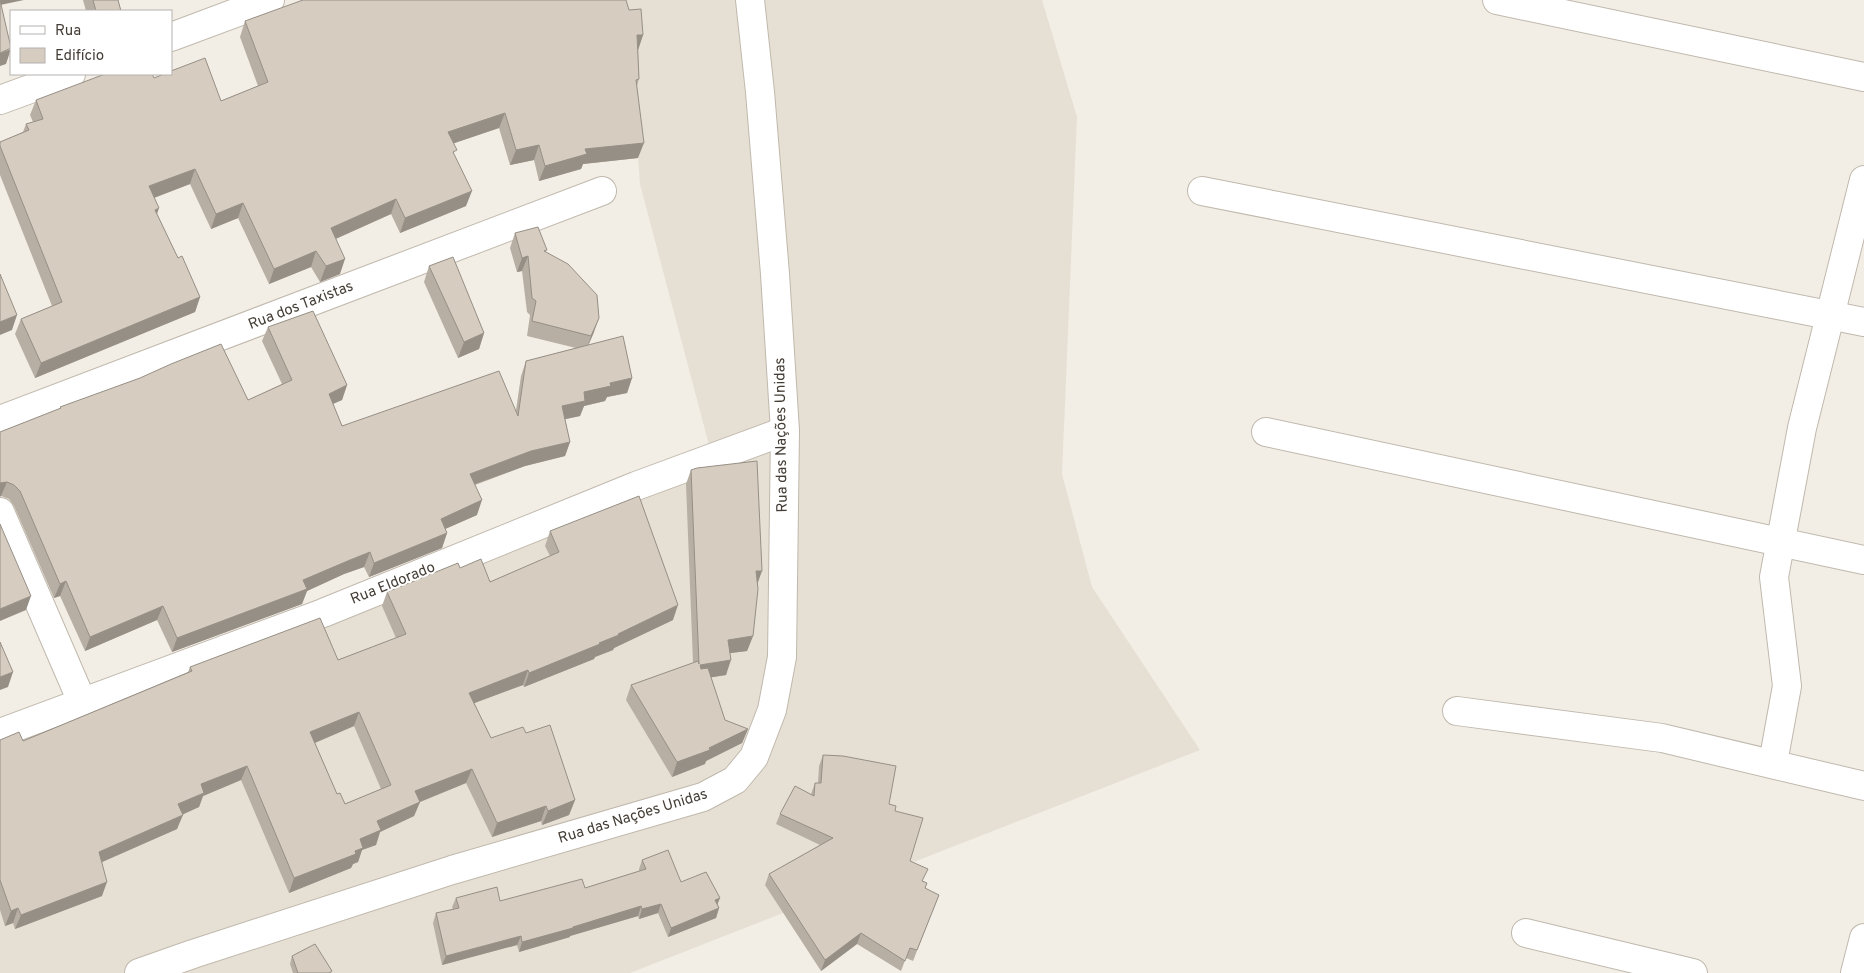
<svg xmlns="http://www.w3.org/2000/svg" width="1864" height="973" font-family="Overpass,sans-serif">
<rect width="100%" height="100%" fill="#f2eee6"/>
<polygon fill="#e6e0d4" points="627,0 1042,0 1077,117 1062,474 1092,587 1200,750 630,973 0,973 0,743 714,464 640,184"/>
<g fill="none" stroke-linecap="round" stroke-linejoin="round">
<defs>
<g id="minor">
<polyline points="1497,0 1864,77"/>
<polyline points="171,37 270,0"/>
<polyline points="0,100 71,74"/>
<polyline points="1202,191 1864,322"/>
<polyline points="0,420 602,191"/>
<polyline points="1266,432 1864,560"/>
<polyline points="0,512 83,704"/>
<polyline points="1457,711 1662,738 1864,786"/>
<polyline points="0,733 323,613 636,486 785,431"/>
<polyline points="1773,763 1787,686 1774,577 1802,428 1864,180"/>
<polyline points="1526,933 1693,973"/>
<polyline points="139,973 193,954 452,870 703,797 735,780 754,757 772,710 782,657 785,431 775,274 760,92 750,0"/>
<polyline points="1855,973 1864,938"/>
</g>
</defs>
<use href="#minor" stroke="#c0b8ac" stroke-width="30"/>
<use href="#minor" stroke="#fff" stroke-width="28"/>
</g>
<g fill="#b8afa4" fill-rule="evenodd">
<polygon points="83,0 118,0 121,11 86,11"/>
<polygon points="629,10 643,35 638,50 639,79 637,86 638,158 583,164 581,169 539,181 534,160 510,165 499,128 454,143 454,156 466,206 400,233 391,214 336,239 340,274 320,282 311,267 269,284 238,218 211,229 190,184 154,198 157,214 178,258 200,297 195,312 35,378 15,334 21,319 52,306 0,175 0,142 23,132 26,124 33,122 30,115 36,100 154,78 221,101 258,86 240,37 245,21"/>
<polygon points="515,233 546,252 594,332 588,345 632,378 627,393 607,397 605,401 584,406 580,416 565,419 570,442 565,456 525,466 475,485 477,515 445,529 447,533 442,548 369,577 364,567 344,574 307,591 302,604 172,652 157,620 85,651 60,596 54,598 14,506 9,499 1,496 0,432 60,409 60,407 248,400 282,384 262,341 268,327 347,385 342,400 333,404 342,426 516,410 521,376 526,361 576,348 527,336 530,315 527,312 522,271 517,272 510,248"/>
<polygon points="429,266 484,333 479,349 458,358 424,282"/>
<polygon points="691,470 757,585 753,636 747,651 730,653 726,675 711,677 725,720 748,729 742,743 706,761 705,764 672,777 626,700 631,685 693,663 686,484"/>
<path d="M 550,531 L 673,620 L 614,648 L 613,650 L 595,657 L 594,659 L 524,687 L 523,685 L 474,703 L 491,738 L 526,733 L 575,800 L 569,815 L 542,825 L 541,821 L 492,837 L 466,783 L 420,802 L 414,816 L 380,832 L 376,845 L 362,850 L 358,862 L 353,864 L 351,868 L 289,893 L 241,780 L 203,796 L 199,807 L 182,814 L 177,829 L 102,862 L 102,896 L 15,929 L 13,923 L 5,926 L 0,910 L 0,740 L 23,741 L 188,672 L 190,667 L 338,660 L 396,638 L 382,606 L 387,592 L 460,568 L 490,582 L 550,556 L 545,546 ZM 354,726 L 381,789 L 345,804 L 337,794 L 315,743 Z"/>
<polygon points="823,755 889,804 895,811 910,861 923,881 927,883 925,889 939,895 913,961 906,958 901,971 857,944 821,971 765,885 769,874 820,845 776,824 780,814 811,794 815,783 818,783 819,766"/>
<polygon points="642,860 681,882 718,905 719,908 716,918 668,937 658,913 639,919 638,916 570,936 570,937 519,952 517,945 442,965 433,923 436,913 453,909 452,907 456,898 500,901 585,888 639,871 639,869"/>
<polygon points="292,956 332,971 331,973 293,973 290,964"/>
</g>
<g fill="#968f86">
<polygon points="0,0 24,0 0,5"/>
<polygon points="637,35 643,35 638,50"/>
<polygon points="11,49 6,64 0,66 0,53"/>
<polygon points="505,113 499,128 443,147 448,132"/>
<polygon points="644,143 638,158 583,164 581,169 539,181 545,166 585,149"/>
<polygon points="539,145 534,160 510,165 516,150"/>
<polygon points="195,169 190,184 143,202 149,186"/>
<polygon points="472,191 466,206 400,233 405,218"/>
<polygon points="396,199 391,214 326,243 331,228"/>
<polygon points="243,203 238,218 211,229 216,214"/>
<polygon points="159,208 154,223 155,210"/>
<polygon points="316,251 311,267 269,284 274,269"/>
<polygon points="528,256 522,271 517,272 522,258"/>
<polygon points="345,259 340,274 320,282 326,266"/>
<polygon points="200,297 195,312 35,378 41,363"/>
<polygon points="17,315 12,330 0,335 0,322"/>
<polygon points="599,318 594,332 586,351 591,336"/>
<polygon points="484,333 479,349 458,358 464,342"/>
<polygon points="632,378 627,393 607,397 605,401 584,406 580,416 557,421 562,406 584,392 610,383"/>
<polygon points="347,385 342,400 323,408 329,394"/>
<polygon points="570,442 565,456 525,466 464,488 470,474 531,451"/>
<polygon points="7,482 1,496 0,497 0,483"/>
<polygon points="482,500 477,515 436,533 441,519"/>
<polygon points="447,533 442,548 369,577 374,563"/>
<polygon points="370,552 364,567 344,574 307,591 302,604 172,652 177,638 303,580 350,560"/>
<polygon points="756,571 762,571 757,585"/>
<polygon points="66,581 60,596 54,598 60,584"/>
<polygon points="31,596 26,610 0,621 0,609"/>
<polygon points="678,605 673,620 614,648 613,650 595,657 594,659 524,687 529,673 618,634"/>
<polygon points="163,606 157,620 85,651 90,637"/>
<polygon points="753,636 747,651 723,654 728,640"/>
<polygon points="731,660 726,675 695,680 700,665"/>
<polygon points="528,670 523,685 464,707 469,693"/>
<polygon points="13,672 8,687 0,690 0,677"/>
<polygon points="359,712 354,726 305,747 310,732"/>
<polygon points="748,729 742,743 706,761 705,764 672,777 677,762"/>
<polygon points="247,766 241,780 203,796 199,807 173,819 178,804 201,784"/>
<polygon points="472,769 466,783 410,806 415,791"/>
<polygon points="575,800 569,815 542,825 548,811"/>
<polygon points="420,802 414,816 380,832 376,845 362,850 358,862 353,864 351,868 289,893 294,878 377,821"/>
<polygon points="546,806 541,821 492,837 497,823"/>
<polygon points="183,815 177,829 93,866 99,852"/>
<polygon points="107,882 102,896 15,929 21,915"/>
<polygon points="720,898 716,908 715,900"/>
<polygon points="661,904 658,913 639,919 642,909"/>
<polygon points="641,906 638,916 570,936 570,937 519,952 522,942"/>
<polygon points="18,908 13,923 5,926 11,911"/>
<polygon points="719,908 716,918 668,937 671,928"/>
<polygon points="861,933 857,944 821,971 825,960"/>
<polygon points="521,936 517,945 442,965 446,956"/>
</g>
<g fill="#d6ccbf" stroke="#968f86" fill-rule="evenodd">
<polygon points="0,0 11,48 0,53"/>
<polygon points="93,0 118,0 121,11 96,11"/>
<polygon points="303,0 626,0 629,10 641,9 643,35 637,35 639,79 636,80 644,143 585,149 587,154 545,166 539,145 516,150 505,113 448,132 457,150 453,152 472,191 405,218 396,199 331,228 345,259 326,266 316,251 274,269 243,203 216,214 195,169 149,186 159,208 155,210 178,258 182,256 200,297 41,363 21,319 62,302 0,146 0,142 29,130 26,124 43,119 36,100 105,74 152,74 154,78 164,74 171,74 171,71 205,58 221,101 268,82 245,21"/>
<polygon points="538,227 547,250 544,251 568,264 597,295 599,318 591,336 532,321 536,301 532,298 528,256 522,258 515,233"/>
<polygon points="453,257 484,333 464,342 429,266"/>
<polygon points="0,274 17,315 0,322"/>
<polygon points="313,311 347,385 329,394 342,426 499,371 518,416 526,361 623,336 632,378 610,383 611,386 584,392 585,401 562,406 570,442 531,451 470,474 482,500 441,519 447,533 374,563 370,552 350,560 303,580 307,589 177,638 163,606 90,637 66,581 60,584 20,491 14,485 7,482 0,483 0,432 61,408 60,407 140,378 171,364 221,344 248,400 292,380 268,327"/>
<polygon points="757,461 762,571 756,571 758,589 753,636 728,640 731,660 700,665 701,669 708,668 725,720 748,729 709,748 710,750 677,762 631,685 698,661 699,664 691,470 697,468"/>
<path d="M 639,496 L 678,605 L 618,634 L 619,635 L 599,643 L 600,644 L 529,673 L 528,670 L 469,693 L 491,738 L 523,727 L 526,733 L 550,725 L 575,800 L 548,811 L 546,806 L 497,823 L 472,769 L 415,791 L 420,802 L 377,821 L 381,830 L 360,839 L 363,848 L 355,851 L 356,854 L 294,878 L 247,766 L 201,784 L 204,793 L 178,804 L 183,815 L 99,852 L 107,882 L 21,915 L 18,908 L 11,911 L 0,880 L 0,740 L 19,732 L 23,741 L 192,671 L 190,667 L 320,618 L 338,660 L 406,634 L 387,592 L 458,563 L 460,568 L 481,559 L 490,582 L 559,552 L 550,531 ZM 359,712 L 391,785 L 345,804 L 340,793 L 337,794 L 310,732 Z"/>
<polygon points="0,524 31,596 0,609"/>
<polygon points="0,642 13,672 0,677"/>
<polygon points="823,755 843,756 896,766 889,804 896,806 895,811 923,818 910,861 928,869 922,881 927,883 925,888 939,895 917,950 910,948 905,961 861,933 825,960 769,874 833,838 780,814 795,786 814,796 815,783 821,783"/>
<polygon points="668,850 681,882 706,872 720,898 715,900 719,908 671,928 661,904 642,909 641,906 573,927 573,928 522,942 521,936 446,956 436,913 459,908 456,898 497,887 500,901 582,879 585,888 646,869 642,860"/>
<polygon points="315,944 332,971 329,973 298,973 292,956"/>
</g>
<g text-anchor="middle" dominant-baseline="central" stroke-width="4" stroke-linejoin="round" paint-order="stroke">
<g font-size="15" fill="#453e36" stroke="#fff">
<text transform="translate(301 306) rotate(-21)">Rua dos Taxistas</text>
<text transform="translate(782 435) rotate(-91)">Rua das Nações Unidas</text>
<text transform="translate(393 584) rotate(-22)">Rua Eldorado</text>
<text transform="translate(633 817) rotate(-17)">Rua das Nações Unidas</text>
</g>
</g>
<rect x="10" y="10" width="162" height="65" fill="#ffffff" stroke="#b5b2af"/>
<rect x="20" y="26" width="25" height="8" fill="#ffffff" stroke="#b5b2af"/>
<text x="55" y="35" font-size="15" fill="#453e36">Rua</text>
<rect x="20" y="48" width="25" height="15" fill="#d6ccbf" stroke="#b5b2af"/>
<text x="55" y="60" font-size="15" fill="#453e36">Edifício</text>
</svg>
